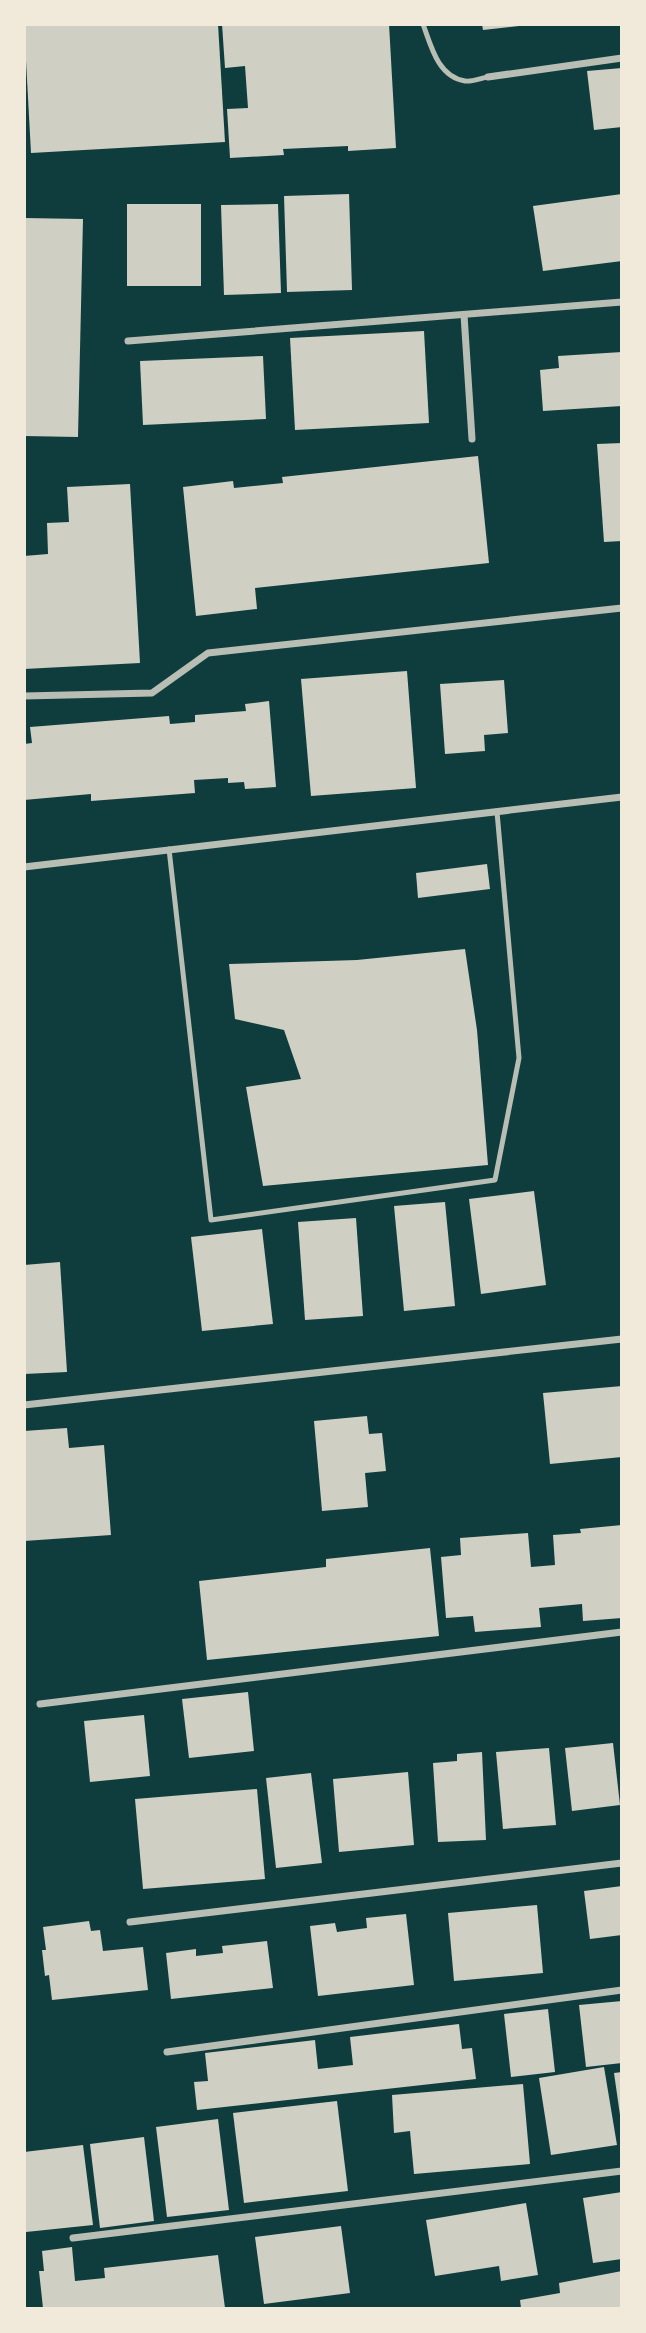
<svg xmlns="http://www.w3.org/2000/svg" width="646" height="2333" font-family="Karla,sans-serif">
<rect width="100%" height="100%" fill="#0f3d3e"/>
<g fill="#cfcfc3">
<polygon points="24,24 218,24 225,142 31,153"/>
<polygon points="222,24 389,24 396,148 348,151 348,146 283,149 284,155 230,158 227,109 248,108 245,66 225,68"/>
<polygon points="482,24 519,24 519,26 483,30"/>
<polygon points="622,68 622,127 594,130 587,71"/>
<polygon points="349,194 352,290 287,292 284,196"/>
<polygon points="622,194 622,261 543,271 533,206"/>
<rect x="127" y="204" width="74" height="82"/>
<polygon points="278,204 281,293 224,295 221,205"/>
<polygon points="24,218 83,219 78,437 24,436"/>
<polygon points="424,331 429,423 295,430 290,338"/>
<polygon points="622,352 622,406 543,411 540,370 559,368 558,356"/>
<polygon points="263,356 266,419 143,425 140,361"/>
<polygon points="622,443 622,541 604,542 597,444"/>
<polygon points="478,456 489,563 255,588 257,609 196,616 183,487 233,481 234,488 283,483 282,477"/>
<polygon points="130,484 140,663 24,669 24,556 48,554 47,523 69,522 67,487"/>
<polygon points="407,671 416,788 311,796 301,679"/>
<polygon points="504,680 508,733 484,735 485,751 445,754 440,684"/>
<polygon points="269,701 276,787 245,789 244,782 228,783 228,778 194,780 195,793 91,801 91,794 24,800 24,744 32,743 30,727 169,716 170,724 195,722 195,715 246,711 245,704"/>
<polygon points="487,864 490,889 418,898 416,873"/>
<polygon points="465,949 477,1030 488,1165 263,1186 246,1087 301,1079 284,1030 235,1019 229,964 357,960"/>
<polygon points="534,1191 546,1285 481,1294 469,1199"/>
<polygon points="445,1202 455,1306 404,1311 394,1206"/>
<polygon points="356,1218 363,1316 305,1320 298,1222"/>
<polygon points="262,1229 273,1324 202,1331 191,1237"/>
<polygon points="60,1262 67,1372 24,1374 24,1265"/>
<polygon points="622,1386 622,1457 550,1464 543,1393"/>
<polygon points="367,1416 369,1434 382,1433 386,1471 365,1473 368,1507 322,1511 314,1421"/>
<polygon points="67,1428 69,1448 104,1445 111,1535 24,1541 24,1431"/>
<polygon points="622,1525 622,1618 583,1621 582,1604 539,1608 541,1627 475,1632 473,1616 446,1618 441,1557 461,1555 460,1538 528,1533 531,1567 555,1565 553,1535 581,1533 580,1529"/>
<polygon points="430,1548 439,1636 207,1660 199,1581 326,1567 326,1559"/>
<polygon points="248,1692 254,1751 189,1758 182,1699"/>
<polygon points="144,1715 150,1776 90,1782 84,1721"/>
<polygon points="613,1743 620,1805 572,1811 565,1748"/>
<polygon points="549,1748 556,1825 503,1829 496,1752"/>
<polygon points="482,1752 486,1840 438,1842 433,1763 457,1761 457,1754"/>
<polygon points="408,1772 414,1845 339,1852 333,1779"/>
<polygon points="311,1773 322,1863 276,1868 266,1778"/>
<polygon points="257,1789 265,1879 143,1889 135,1799"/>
<polygon points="622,1886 622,1935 590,1939 584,1891"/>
<polygon points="537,1905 543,1973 454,1981 448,1913"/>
<polygon points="406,1914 414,1985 318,1996 310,1926 335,1923 337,1932 367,1928 366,1918"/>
<polygon points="89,1921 91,1931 100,1930 103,1951 143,1947 148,1990 52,2000 49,1975 45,1976 42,1950 46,1950 43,1927"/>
<polygon points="267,1941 273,1988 171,1999 166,1953 196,1949 196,1956 223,1953 222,1946"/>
<polygon points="622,2001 622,2063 586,2067 579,2005"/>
<polygon points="548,2009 555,2072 511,2077 504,2014"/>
<polygon points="459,2024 462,2049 472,2048 476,2079 197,2110 194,2082 208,2081 205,2053 315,2040 318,2069 353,2065 350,2037"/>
<polygon points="604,2067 617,2145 551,2155 539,2078"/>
<polygon points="622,2072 622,2114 620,2115 614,2073"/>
<polygon points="523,2084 530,2164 414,2174 410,2131 394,2133 392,2095"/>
<polygon points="337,2101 348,2191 244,2203 233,2113"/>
<polygon points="218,2119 229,2210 167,2217 156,2127"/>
<polygon points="144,2137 154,2221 100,2228 90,2144"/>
<polygon points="83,2145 93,2225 26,2232 24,2152"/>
<polygon points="622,2192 622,2259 593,2263 583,2198"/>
<polygon points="526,2203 538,2275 501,2281 499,2266 435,2276 426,2220"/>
<polygon points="341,2226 350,2293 264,2304 255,2237"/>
<polygon points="72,2247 75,2281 105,2278 104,2268 218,2255 225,2308 43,2308 39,2271 44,2271 42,2251"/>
<polygon points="622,2271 622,2308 521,2308 520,2300 560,2293 559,2283"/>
</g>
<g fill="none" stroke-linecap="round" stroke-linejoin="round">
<g stroke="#b8beb3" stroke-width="5">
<path d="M 423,24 C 431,46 438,77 465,81 C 472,82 481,78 488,77"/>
<polyline points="169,849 211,1220 495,1180 519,1058 497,812"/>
</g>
<g stroke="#b8beb3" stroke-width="7">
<polyline points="488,77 622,58"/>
<polyline points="464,315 472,439"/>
<polyline points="128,341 622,302"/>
<polyline points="24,696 152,693 208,653 622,608"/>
<polyline points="24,867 622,797"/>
<polyline points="24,1405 622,1339"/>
<polyline points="40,1704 622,1632"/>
<polyline points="130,1922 622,1863"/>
<polyline points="167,2052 622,1990"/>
<polyline points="73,2238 622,2171"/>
</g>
</g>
<rect width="646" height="2333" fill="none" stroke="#f1e9da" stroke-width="52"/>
</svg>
